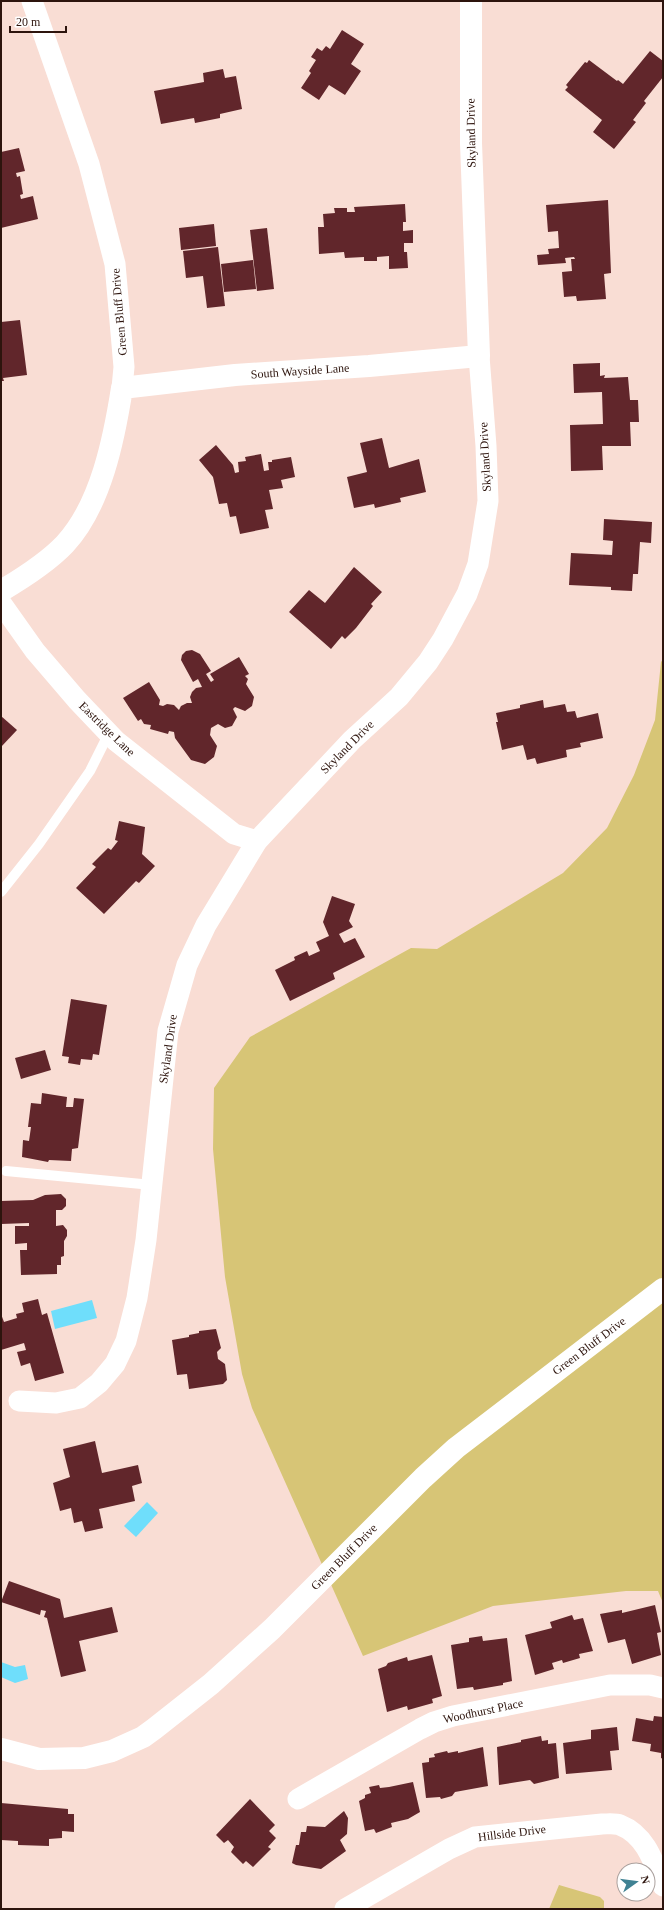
<svg xmlns="http://www.w3.org/2000/svg" width="664" height="1910" font-family="Georgia,serif">
<rect width="100%" height="100%" fill="#f9ddd4"/>
<g fill="#d7c576">
<polygon points="663,659 663,1603 658,1591 626,1591 493,1606 363,1656 252,1408 242,1374 225,1277 213,1149 214,1088 250,1037 411,948 437,949 563,873 607,828 634,775 655,720 661,662"/>
<polygon points="559,1885 600,1897 604,1901 604,1909 549,1909"/>
</g>
<g fill="#6fdefb">
<polygon points="92,1300 97,1318 55,1329 51,1311"/>
<polygon points="147,1502 158,1513 136,1537 124,1526"/>
<polygon points="1,1662 15,1667 25,1665 28,1679 15,1683 1,1677"/>
</g>
<g fill="#61262b">
<polygon points="342,30 364,44 351,64 361,71 345,95 329,85 319,100 301,88 311,73 309,71 316,60 311,57 317,48 322,51 326,46 330,49"/>
<polygon points="650,51 663,61 663,77 644,101 646,103 633,120 636,122 614,149 593,132 602,120 565,90 568,87 566,85 585,62 587,63 589,60 617,81 618,80 623,84"/>
<polygon points="223,69 225,78 236,76 242,109 220,114 220,118 195,123 194,118 161,124 154,91 204,82 203,73"/>
<polygon points="19,148 25,171 16,173 17,177 20,176 23,194 20,195 21,199 33,196 38,219 1,228 1,152"/>
<polygon points="608,200 611,273 604,274 606,299 577,301 576,296 564,297 562,272 572,271 571,259 575,259 574,257 565,258 566,263 538,265 537,255 549,254 548,249 559,248 558,231 548,232 546,205"/>
<polygon points="405,204 406,222 403,222 403,231 413,230 413,243 404,243 404,252 407,252 408,268 389,269 389,256 377,257 377,261 364,261 364,257 345,258 344,252 319,254 318,227 324,227 323,214 335,213 334,208 347,208 347,212 355,212 354,207"/>
<polygon points="214,224 216,246 181,250 179,228"/>
<polygon points="267,228 274,289 257,291 250,230"/>
<polygon points="218,247 225,306 207,308 203,276 186,278 183,251"/>
<polygon points="253,260 256,289 224,292 221,264"/>
<polygon points="20,320 27,375 3,378 4,381 1,381 1,322"/>
<polygon points="600,363 600,376 605,375 604,378 628,377 630,400 638,400 639,422 630,422 631,446 602,446 603,470 571,471 570,425 603,424 602,392 574,393 573,364"/>
<polygon points="382,438 389,468 419,459 426,492 400,498 401,502 375,508 374,504 354,508 347,477 367,472 360,443"/>
<polygon points="216,445 233,465 235,473 239,472 238,462 246,461 245,457 261,454 264,471 269,470 268,462 272,462 272,460 291,457 295,477 281,480 283,488 269,490 273,509 265,510 269,528 240,534 236,516 230,517 227,503 219,504 213,477 199,460"/>
<polygon points="604,519 652,522 651,543 640,542 638,574 633,574 632,591 611,590 611,587 569,585 571,553 612,555 613,541 603,540"/>
<polygon points="354,567 382,592 371,604 373,606 356,628 345,639 342,636 331,649 289,612 309,590 325,603"/>
<polygon points="192,650 200,654 211,671 206,674 211,682 214,680 210,674 239,657 249,674 245,676 248,679 246,684 254,697 252,706 245,711 235,707 233,709 237,717 232,726 225,728 218,724 211,728 210,735 217,746 214,757 205,764 191,760 175,738 174,732 169,731 168,734 150,729 151,725 144,724 141,719 138,721 123,698 149,682 160,700 159,705 163,706 167,704 174,705 179,710 181,706 187,703 192,703 190,697 192,692 196,688 202,687 198,679 193,682 181,660 182,655 186,651"/>
<polygon points="543,700 544,708 565,704 567,712 575,711 577,718 598,713 603,738 580,743 581,747 566,750 567,757 537,764 535,758 527,760 523,745 502,750 496,722 498,722 496,713 520,708 520,705"/>
<polygon points="1,716 17,730 1,747"/>
<polygon points="119,821 145,827 142,854 155,866 139,883 136,881 104,914 76,888 96,867 92,864 108,848 111,850 118,841 115,840"/>
<polygon points="332,896 355,904 349,921 353,927 339,934 344,943 355,938 365,957 333,973 335,979 290,1001 275,970 295,960 294,957 307,951 309,956 320,951 316,942 329,936 323,922"/>
<polygon points="71,999 107,1005 99,1055 93,1054 92,1060 81,1059 80,1065 68,1063 69,1057 62,1056"/>
<polygon points="45,1050 51,1070 21,1079 15,1058"/>
<polygon points="42,1093 67,1097 66,1107 73,1107 74,1098 84,1099 78,1148 72,1149 71,1161 49,1160 48,1162 22,1157 23,1140 29,1141 31,1127 28,1127 31,1103 41,1104"/>
<polygon points="61,1194 66,1199 66,1206 62,1210 56,1210 56,1226 63,1225 67,1230 67,1236 64,1241 64,1256 61,1257 61,1265 57,1265 57,1274 21,1275 20,1250 27,1250 27,1243 15,1244 15,1226 29,1226 29,1223 1,1224 1,1201 33,1200 45,1195"/>
<polygon points="38,1299 42,1315 47,1313 64,1373 35,1381 30,1363 21,1366 17,1352 26,1350 24,1343 1,1350 1,1314 4,1322 17,1318 16,1314 24,1312 22,1303"/>
<polygon points="216,1329 221,1348 217,1352 218,1359 225,1364 227,1380 223,1384 189,1389 187,1374 177,1375 172,1340 189,1337 189,1335 199,1333 199,1331"/>
<polygon points="95,1441 102,1473 138,1465 142,1483 132,1486 135,1501 99,1509 103,1528 85,1532 82,1521 74,1523 71,1508 60,1511 53,1483 70,1477 63,1449"/>
<polygon points="9,1581 60,1599 64,1618 112,1607 118,1632 79,1641 86,1671 61,1677 47,1618 44,1617 46,1611 41,1610 40,1615 1,1602"/>
<polygon points="655,1605 661,1632 657,1633 661,1655 632,1664 625,1639 608,1643 600,1614 622,1610 622,1613"/>
<polygon points="572,1615 574,1620 583,1618 593,1651 579,1654 580,1658 563,1663 562,1660 552,1663 554,1669 535,1675 525,1635 552,1628 550,1622"/>
<polygon points="482,1636 483,1641 507,1638 512,1681 503,1683 503,1685 474,1690 473,1687 457,1689 451,1645 469,1642 469,1638"/>
<polygon points="432,1655 442,1696 432,1699 433,1703 408,1710 407,1706 387,1712 378,1669 386,1666 388,1663 407,1657 408,1661"/>
<polygon points="654,1716 663,1717 663,1759 661,1758 661,1753 650,1751 651,1744 632,1741 636,1718 653,1721"/>
<polygon points="617,1727 619,1750 610,1751 612,1770 566,1774 563,1743 591,1739 591,1730"/>
<polygon points="541,1736 542,1741 548,1740 548,1744 556,1743 559,1778 534,1784 530,1780 499,1785 497,1747 521,1742 521,1740"/>
<polygon points="483,1747 488,1786 455,1792 452,1796 441,1799 440,1797 426,1798 422,1763 429,1762 429,1758 435,1757 434,1754 447,1751 448,1753 458,1751 458,1753"/>
<polygon points="413,1782 420,1812 408,1819 391,1823 392,1827 376,1833 374,1829 365,1831 359,1801 365,1798 365,1795 371,1793 369,1787 379,1785 380,1788 389,1787"/>
<polygon points="250,1799 275,1825 269,1831 276,1838 268,1847 271,1849 253,1867 246,1861 243,1864 231,1852 234,1847 228,1840 224,1843 216,1835"/>
<polygon points="1,1803 68,1809 68,1814 74,1814 74,1832 62,1831 62,1838 49,1839 49,1846 18,1845 18,1841 1,1840"/>
<polygon points="344,1811 348,1818 347,1834 340,1840 346,1851 321,1869 296,1865 292,1863 296,1845 299,1845 301,1832 306,1832 307,1826 325,1827"/>
</g>
<g fill="none" stroke-linecap="round" stroke-linejoin="round">
<g stroke="#fff" stroke-width="10">
<polyline points="1,892 39,844 90,771 109,733"/>
<polyline points="6,1171 152,1185"/>
</g>
<g stroke="#fff" stroke-width="21">
<polyline points="32,1 89,164 115,264 124,367 122,388"/>
<polyline points="1,603 35,651 77,700 116,741 234,834 257,841"/>
<polyline points="19,1401 56,1403 80,1398 99,1383 115,1364 126,1341 137,1298 146,1240 168,1031 187,965 206,925 257,841 352,740 399,697 428,662 443,639 467,594 478,564 488,501 486,446 479,356"/>
<polyline points="298,1799 420,1729 434,1722 453,1716 610,1685 650,1685 663,1688"/>
<path d="M 345,1909 L 449,1849 L 475,1837 L 602,1824 C 608,1824 615,1823 620,1825 C 646,1835 654,1863 663,1886"/>
</g>
<g stroke="#fff" stroke-width="22">
<path d="M 1,591 C 23,578 47,563 65,544 C 101,505 114,439 122,388 L 235,375 L 369,366 L 479,356 L 471,143 L 471,1"/>
<polyline points="1,1749 39,1759 84,1758 112,1751 143,1737 154,1729 211,1684 272,1629 423,1478 456,1448 663,1289"/>
</g>
</g>
<g text-anchor="middle" dominant-baseline="central" stroke-width="4" stroke-linejoin="round" paint-order="stroke">
<g font-size="12" fill="#2d140d" stroke="#fff">
<text transform="translate(471 133) rotate(-91)">Skyland Drive</text>
<text transform="translate(119 312) rotate(-95)">Green Bluff Drive</text>
<text transform="translate(300 371) rotate(-4)">South Wayside Lane</text>
<text transform="translate(485 457) rotate(-93)">Skyland Drive</text>
<text transform="translate(107 729) rotate(44)">Eastridge Lane</text>
<text transform="translate(347 747) rotate(-45)">Skyland Drive</text>
<text transform="translate(168 1049) rotate(-82)">Skyland Drive</text>
<text transform="translate(589 1346) rotate(-37)">Green Bluff Drive</text>
<text transform="translate(344 1557) rotate(-45)">Green Bluff Drive</text>
<text transform="translate(483 1711) rotate(-12)">Woodhurst Place</text>
<text transform="translate(512 1833) rotate(-7)">Hillside Drive</text>
</g>
</g>
<rect width="664" height="1910" fill="none" stroke="#2d140d" stroke-width="4"/>
<g transform="translate(636 1882) rotate(76)"><circle r="19" fill="#ffffff" stroke="#aba19e"/>
<path d="M0-3L7 15L0 10L-7 15Z" fill="#408293"/>
<text y="-6" font-size="11" font-weight="bold" text-anchor="middle" fill="#2d140d">N</text>
</g>
<path d="M10 26v6h56v-6" fill="none" stroke="#2d140d" stroke-width="2"/>
<text x="16" y="26" font-size="12" fill="#2d140d" stroke="#ffffff" stroke-width="3" paint-order="stroke">20 m</text>
</svg>
